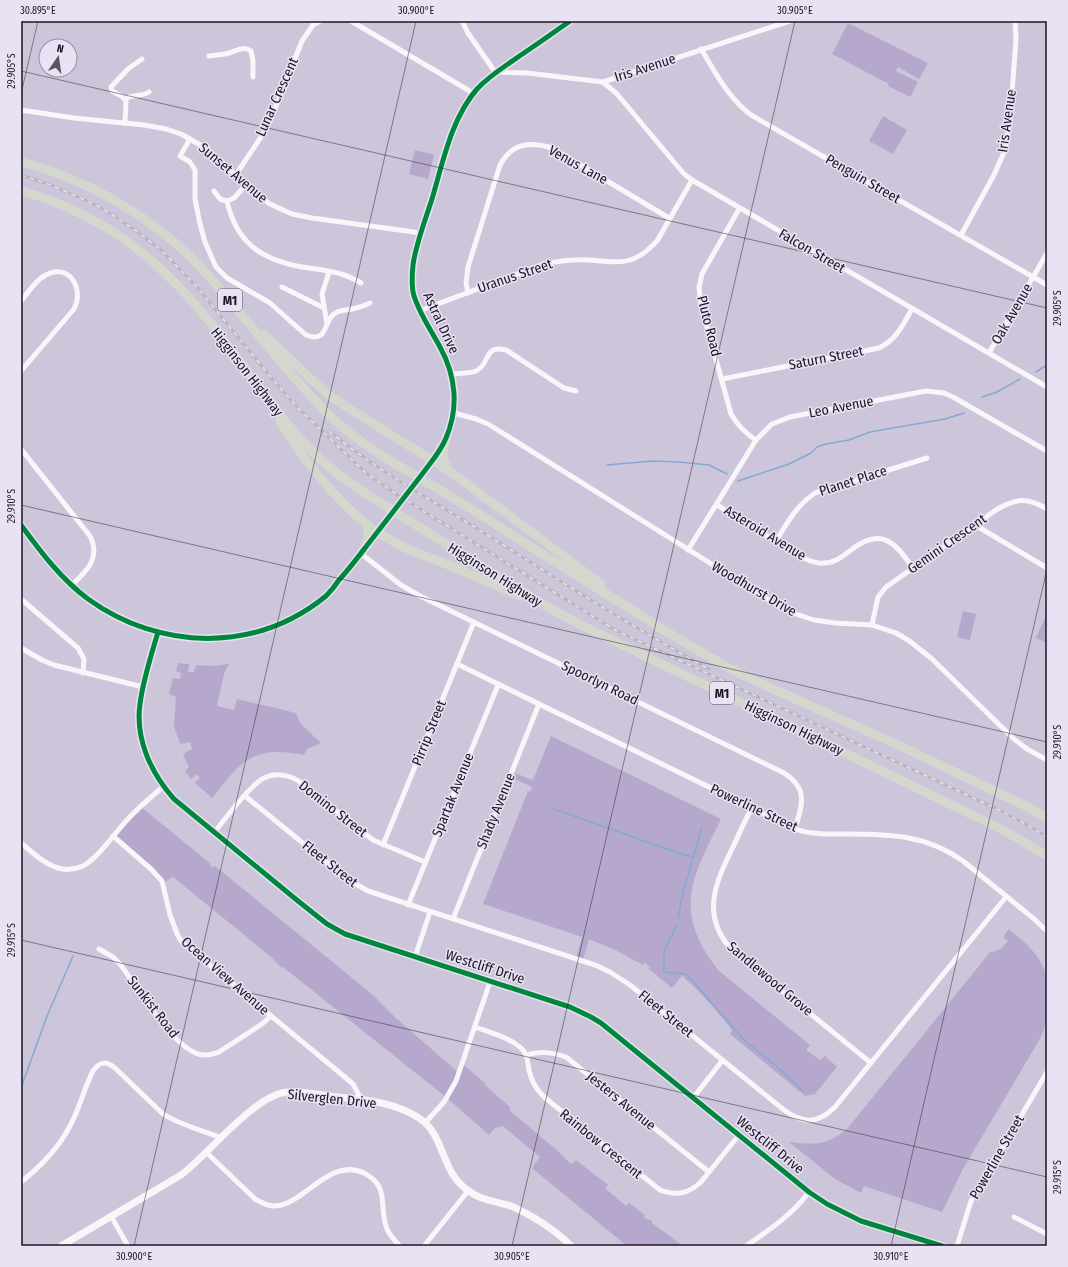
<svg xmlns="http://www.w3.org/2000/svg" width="1068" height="1267" font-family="'Fira Sans Condensed',sans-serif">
<rect width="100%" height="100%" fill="#cdc5da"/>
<g fill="#b6a8cc">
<polygon points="848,23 928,63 919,79 898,67 896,71 918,82 910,97 888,86 891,81 889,84 832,54"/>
<polygon points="883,116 907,130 893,154 869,141"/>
<polygon points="415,150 434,155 428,179 409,174"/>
<polygon points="963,611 976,614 970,640 957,637"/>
<polygon points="1047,613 1047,643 1036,638"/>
<path d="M 178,663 L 189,664 L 188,672 L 194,672 L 196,665 L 214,666 L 229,664 L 224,674 L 217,706 L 234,710 L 237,699 L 296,713 L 300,723 L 321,743 L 307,749 L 304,755 C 252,745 243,760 212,798 L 195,783 L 200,778 L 197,774 L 191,779 L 185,771 L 189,767 L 183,754 L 192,749 L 190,742 L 180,744 L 174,726 L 176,697 L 169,694 L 173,678 L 180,679 L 181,673 L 176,671 Z"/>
<path d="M 551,736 L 721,819 C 691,880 672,911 719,971 L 810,1045 L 806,1050 L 820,1060 L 825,1056 L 837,1067 L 815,1094 L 805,1096 L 730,1034 L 732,1030 C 717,1011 701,992 682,976 L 672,988 L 649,969 L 650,967 L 645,962 L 643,965 L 615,950 L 589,939 L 583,960 L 576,958 L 582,937 L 483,904 L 528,791 L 530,792 L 532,788 L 530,786 L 510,777 L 512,772 L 533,780 Z"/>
<polygon points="141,807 210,863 209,864 213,868 215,866 373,995 397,1019 459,1073 463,1064 486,1084 485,1085 511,1108 509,1110 558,1151 571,1164 576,1160 608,1185 605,1188 626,1206 629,1203 645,1215 644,1218 652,1221 652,1223 683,1246 627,1246 532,1168 540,1157 503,1126 495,1128 489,1135 447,1098 283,967 282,968 270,956 173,877 163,883 113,836"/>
<path d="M 1009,929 C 1025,942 1044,958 1047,980 C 1048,987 1047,994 1047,1001 C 1047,1019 1047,1026 1038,1042 L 963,1169 L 942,1212 L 864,1186 L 861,1193 L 835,1179 L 789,1142 C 815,1145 826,1146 847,1129 L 991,951 L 993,953 L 998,949 L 1000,950 L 1008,941 L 1003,937 Z"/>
</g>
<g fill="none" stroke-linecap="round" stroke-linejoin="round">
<g stroke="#82abd3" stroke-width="1.5">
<polyline points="1036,372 1047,365"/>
<polyline points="982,397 997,392 1020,379"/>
<polyline points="607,465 652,461 679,462 709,465 727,474"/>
<polyline points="738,481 789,464 811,453 817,447 826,444 849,440 870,432 945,419 964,413"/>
<polyline points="554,809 681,854 694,857"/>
<polyline points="678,918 683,893 702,827"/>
<polyline points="676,926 664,952 664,972 685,974 690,978 745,1041 774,1064 803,1091"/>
<polyline points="21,1088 47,1016 73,956"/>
</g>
<g stroke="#f8f6f9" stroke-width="5">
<polyline points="351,21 473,93"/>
<polyline points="462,21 468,33 495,72 527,73 603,82 790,21"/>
<path d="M 701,49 C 716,73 728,98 751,115 L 1047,285"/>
<path d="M 209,56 C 215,55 222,55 229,53 C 237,51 243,45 251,51 L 253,61 L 253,77"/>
<polyline points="603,82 617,94 684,174 692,180 1047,387"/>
<path d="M 125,99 C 132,94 141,97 149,92"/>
<polyline points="21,110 74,118 144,125 166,129 181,134 202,146 213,154 256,194 270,204 292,214 312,218 421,233"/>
<polyline points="125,123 126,101 123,97 112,91 111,87 128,69 142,59"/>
<path d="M 190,139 L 180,156 L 190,162 L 195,170 L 195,199 L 200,224 L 205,242 L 216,267 L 227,278 L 270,303 L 306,335 C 330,344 322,319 337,312 C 342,310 347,310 352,309 C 358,308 364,306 370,303"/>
<polyline points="235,176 263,134 270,121 302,41 313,25 320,21"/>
<polyline points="214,191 220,199 227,201 234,198 246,185"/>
<path d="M 227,201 C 236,242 261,260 302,267 C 315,269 329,270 341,274 C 348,276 354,279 361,283"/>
<path d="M 739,209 L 702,274 L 699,287 L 701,305 L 731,414 C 738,426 745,433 756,440"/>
<polyline points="961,235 994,175 1005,150 1010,120 1016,39 1015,21"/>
<polyline points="282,287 324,308"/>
<path d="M 468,293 L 466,283 L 468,267 L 500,165 C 512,143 530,141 552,148 L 669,218"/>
<path d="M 21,301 C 28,293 35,281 44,276 C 68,261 85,288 74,309 L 21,371"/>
<path d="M 419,311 L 544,264 C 559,261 574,259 590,260 C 602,261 618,264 630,260 C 641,257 649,249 657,241 L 692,180"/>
<polyline points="327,324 322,294 329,272"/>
<polyline points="989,353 1047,253"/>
<path d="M 451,374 C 458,373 469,374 476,371 C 491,364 483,344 506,350 L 564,388 L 576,391"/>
<path d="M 722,379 L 879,348 C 897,339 902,326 912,309"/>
<polyline points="454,413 476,419 488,424 777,605 790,612 814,620 835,623 872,625 896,633 908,640 931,658 1014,739 1027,749 1047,760"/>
<path d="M 21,449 L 90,536 C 101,558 87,571 72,585"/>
<path d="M 717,505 L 803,558 C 810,561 817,564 824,563 C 835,563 843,556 851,550 C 882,526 895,543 913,568"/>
<polyline points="975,525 1047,568"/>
<path d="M 776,541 C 787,523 797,505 815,493 L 927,458"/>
<polyline points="688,550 756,440 772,424 790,417 926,391 944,393 953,397 1047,451"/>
<path d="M 364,556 L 401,585 L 420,596 L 784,773 C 809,789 802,805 795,829"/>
<polyline points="21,599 78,648 84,659 83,673"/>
<path d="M 872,625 L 878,597 L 886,587 L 996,510 C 1016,498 1027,497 1047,509"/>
<polyline points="21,648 42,660 54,665 143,687"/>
<path d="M 457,664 L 795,829 C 812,835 829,834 847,834 C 890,834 927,835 963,861 L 1033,918 L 1047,931"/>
<path d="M 245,796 L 347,879 L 368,891 L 595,965 L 610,972 L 630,985 L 784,1110 C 803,1124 818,1124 835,1107 L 1006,897"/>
<path d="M 752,808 C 745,820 739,834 733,847 C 715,883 700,917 733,951 L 871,1063"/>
<path d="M 214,833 C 224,820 251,784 264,778 C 276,772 290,775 300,782 L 373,840 L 425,862"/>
<polyline points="113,836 151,869 162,881 170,915 178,936 182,942 346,1078 353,1084 361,1099"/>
<path d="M 21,843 C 33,853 46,866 62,869 C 69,870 76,869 83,866 C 98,858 115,833 127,820 C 138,808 151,797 163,787"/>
<polyline points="383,845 474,622"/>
<polyline points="408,905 498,685"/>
<polyline points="453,919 539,704"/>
<path d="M 99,949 L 113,957 L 120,964 C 138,988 170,1044 198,1054 C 205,1056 212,1055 219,1052 L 262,1024 L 271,1016"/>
<polyline points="415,957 430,912"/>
<path d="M 475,1027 C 488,1032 520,1040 526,1055 C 528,1060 528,1065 529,1070 C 531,1081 536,1089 544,1097 L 660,1190 C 676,1196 688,1194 701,1182 L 739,1135"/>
<path d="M 526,1055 C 540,1051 551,1052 566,1057 L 709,1172"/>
<polyline points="693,1098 722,1061"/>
<polyline points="425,1123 444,1102 456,1081 490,982"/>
<path d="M 207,1153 L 255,1199 C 260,1202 266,1205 272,1206 C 303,1208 328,1156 364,1173 C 391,1187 378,1207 387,1229 C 390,1236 395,1241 400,1246"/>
<path d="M 21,1182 C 40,1167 59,1147 70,1126 C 80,1108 84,1088 93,1071 C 100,1061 106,1061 115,1068 L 163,1114 C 182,1126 202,1130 222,1138"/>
<polyline points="111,1216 128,1246"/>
<polyline points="1014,1217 1047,1234"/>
<polyline points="424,1246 468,1191"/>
<path d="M 746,1246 C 769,1230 792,1215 809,1192"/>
<polyline points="957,1246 971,1201 1047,1072"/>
</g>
<g stroke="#f8f6f9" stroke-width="7">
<path d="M 21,525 C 40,551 61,579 88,599 C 160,651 256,653 326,596 C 331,591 335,586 339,580 C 351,567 361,553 372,539 C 389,517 406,495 423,473 C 431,462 441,451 446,438 C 459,408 456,376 440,347 C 431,330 420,315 414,296 C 411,286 412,275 413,265 C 416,243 425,221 432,199 C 443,162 451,119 477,89 C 489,76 504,67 518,57 C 536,45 553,33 570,21"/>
<path d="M 158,632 C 151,656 143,680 140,704 C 135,739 151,773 174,799 L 298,901 L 327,924 L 345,934 L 570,1007 L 591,1017 L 601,1023 L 809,1192 L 827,1204 L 861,1221 L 942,1246"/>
<path d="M 61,1246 L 181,1175 C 209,1154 255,1094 288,1092 C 307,1091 328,1097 348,1098 C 371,1100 404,1106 423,1121 C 444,1138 442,1171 466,1189 C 479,1200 495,1201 511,1206 C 530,1214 557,1231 571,1246"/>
</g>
<g stroke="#d4d7cd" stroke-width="9">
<path d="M 21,162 C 96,182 165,224 215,283 C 239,311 262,340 286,368 C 302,386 317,404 334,420 C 372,453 417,476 460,502 C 522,541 584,581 647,619 C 678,640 709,657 742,675 L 896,744 L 1026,806 L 1047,818"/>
<path d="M 21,191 C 77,206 130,237 171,279 C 224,330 259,397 311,450 C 328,468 348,482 368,495 L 537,601 L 575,622 L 993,825 L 1010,834 L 1047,856"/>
<polyline points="264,334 313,381 329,395 348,408 448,470 601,584"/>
<path d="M 280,421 C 305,463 350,520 394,542 C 410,551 427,557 444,563 C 470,574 495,585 520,596"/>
<polyline points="446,438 443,456 448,470"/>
<path d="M 361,553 C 368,542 371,537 366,524"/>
</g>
<defs>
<g id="rail">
<polyline points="21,175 51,185 96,205 111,214 135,230 160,249 197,287 274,381 298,408 366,473 399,496 615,630 997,809 1022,822 1047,837"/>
<path d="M 329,431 C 375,469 428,498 478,529 C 554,577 630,626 709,669"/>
</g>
</defs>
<use href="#rail" stroke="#b9b7bd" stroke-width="3"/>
<use href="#rail" stroke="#e9e1f4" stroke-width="1.5" stroke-dasharray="4.5" stroke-linecap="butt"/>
<defs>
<g id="cycleway">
<path d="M 21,525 C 40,551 61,579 88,599 C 160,651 256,653 326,596 C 331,591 335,586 339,580 C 351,567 361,553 372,539 C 389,517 406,495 423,473 C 431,462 441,451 446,438 C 459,408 456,376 440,347 C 431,330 420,315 414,296 C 411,286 412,275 413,265 C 416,243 425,221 432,199 C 443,162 451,119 477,89 C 489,76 504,67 518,57 C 536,45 553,33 570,21"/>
<path d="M 158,632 C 151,656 143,680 140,704 C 135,739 151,773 174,799 L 298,901 L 327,924 L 345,934 L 570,1007 L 591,1017 L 601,1023 L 809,1192 L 827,1204 L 861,1221 L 942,1246"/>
</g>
</defs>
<use href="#cycleway" stroke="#e9e1f4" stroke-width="8"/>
<use href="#cycleway" stroke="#00873e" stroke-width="5"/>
</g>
<path fill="none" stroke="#1c1623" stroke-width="1" stroke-opacity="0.45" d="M 21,71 L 1047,308M 21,94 L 38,21M 21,505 L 1047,742M 21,940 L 1047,1177M 134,1246 L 416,21M 512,1246 L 795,21M 891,1246 L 1047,569"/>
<g text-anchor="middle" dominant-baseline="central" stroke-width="3" stroke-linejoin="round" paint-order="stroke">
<g fill="#e9e1f4" stroke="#5a5362" stroke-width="1">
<rect x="218" y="289" width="24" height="22" rx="3"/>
<rect x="710" y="682" width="24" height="22" rx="3"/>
</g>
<g font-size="13" font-weight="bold" fill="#1c1623">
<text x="230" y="300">M1</text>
<text x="722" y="693">M1</text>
</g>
<g font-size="14" fill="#1c1623" stroke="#e9e1f4">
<text transform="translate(645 68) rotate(-18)">Iris Avenue</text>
<text transform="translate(277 97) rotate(-66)">Lunar Crescent</text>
<text transform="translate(1007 121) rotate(-82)">Iris Avenue</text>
<text transform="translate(578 165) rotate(29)">Venus Lane</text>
<text transform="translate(233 173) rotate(40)">Sunset Avenue</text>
<text transform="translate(863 179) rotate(30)">Penguin Street</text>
<text transform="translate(812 251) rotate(30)">Falcon Street</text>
<text transform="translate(515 276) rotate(-19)">Uranus Street</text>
<text transform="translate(1012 314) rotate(-60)">Oak Avenue</text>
<text transform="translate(441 323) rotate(65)">Astral Drive</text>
<text transform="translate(709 326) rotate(76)">Pluto Road</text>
<text transform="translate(826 358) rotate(-11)">Saturn Street</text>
<text transform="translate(247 372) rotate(52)">Higginson Highway</text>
<text transform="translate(841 407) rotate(-11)">Leo Avenue</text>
<text transform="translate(853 481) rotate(-18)">Planet Place</text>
<text transform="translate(765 533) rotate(31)">Asteroid Avenue</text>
<text transform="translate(947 544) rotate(-35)">Gemini Crescent</text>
<text transform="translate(495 575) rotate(32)">Higginson Highway</text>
<text transform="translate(754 589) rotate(30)">Woodhurst Drive</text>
<text transform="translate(600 683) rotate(26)">Spoorlyn Road</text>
<text transform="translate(794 728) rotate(26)">Higginson Highway</text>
<text transform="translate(429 733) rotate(-68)">Pirrip Street</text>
<text transform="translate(453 795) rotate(-68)">Spartak Avenue</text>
<text transform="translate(754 808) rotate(25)">Powerline Street</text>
<text transform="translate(333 809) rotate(38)">Domino Street</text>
<text transform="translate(496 811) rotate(-68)">Shady Avenue</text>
<text transform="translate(330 864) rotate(38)">Fleet Street</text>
<text transform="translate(485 967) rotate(18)">Westcliff Drive</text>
<text transform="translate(225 976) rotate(41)">Ocean View Avenue</text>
<text transform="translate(770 979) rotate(40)">Sandlewood Grove</text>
<text transform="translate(153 1007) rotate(52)">Sunkist Road</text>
<text transform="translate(666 1014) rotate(39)">Fleet Street</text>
<text transform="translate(332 1099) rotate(6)">Silverglen Drive</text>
<text transform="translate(621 1101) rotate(39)">Jesters Avenue</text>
<text transform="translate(601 1144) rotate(39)">Rainbow Crescent</text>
<text transform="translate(770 1145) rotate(39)">Westcliff Drive</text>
<text transform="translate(997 1157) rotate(-60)">Powerline Street</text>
</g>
</g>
<rect width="1068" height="1267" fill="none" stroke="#e9e1f4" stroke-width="44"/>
<g transform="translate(58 58) rotate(13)"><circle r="19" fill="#e9e1f4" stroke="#9790a0"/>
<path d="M0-3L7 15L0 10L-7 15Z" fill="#5a5363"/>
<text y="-6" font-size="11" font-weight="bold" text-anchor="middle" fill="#1c1623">N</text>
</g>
<rect x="22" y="22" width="1024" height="1223" fill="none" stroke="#1c1623" stroke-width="1.5"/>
<g font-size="10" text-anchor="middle" fill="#1c1623">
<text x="38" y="14">30.895°E</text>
<text x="416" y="14">30.900°E</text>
<text x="795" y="14">30.905°E</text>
<text transform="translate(11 71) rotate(-90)" y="4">29.905°S</text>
<text transform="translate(1057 308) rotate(-90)" y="4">29.905°S</text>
<text transform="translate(11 506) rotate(-90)" y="4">29.910°S</text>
<text transform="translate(1057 742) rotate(-90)" y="4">29.910°S</text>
<text transform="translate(11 940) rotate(-90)" y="4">29.915°S</text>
<text transform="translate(1057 1177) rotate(-90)" y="4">29.915°S</text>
<text x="134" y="1260">30.900°E</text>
<text x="512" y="1260">30.905°E</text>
<text x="891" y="1260">30.910°E</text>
</g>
</svg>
